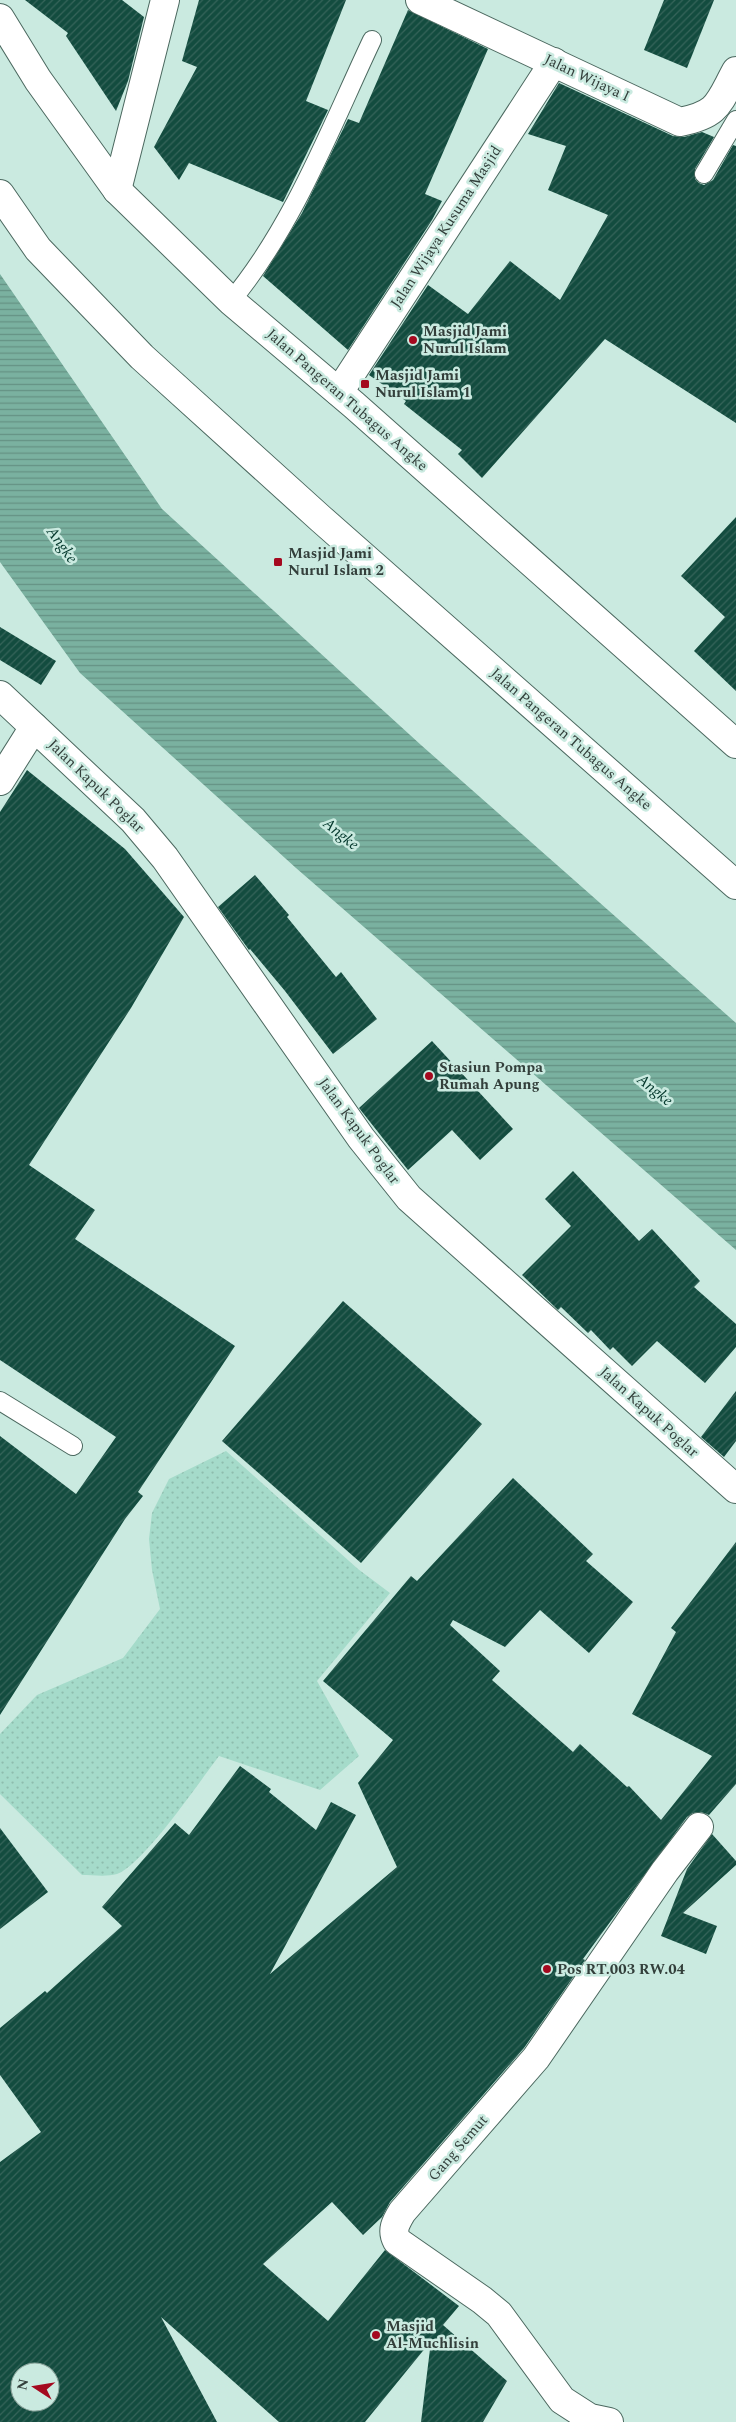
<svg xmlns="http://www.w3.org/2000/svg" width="736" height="2422" font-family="Spectral,serif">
<defs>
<pattern id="green-dots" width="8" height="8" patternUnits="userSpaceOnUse" patternTransform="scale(1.25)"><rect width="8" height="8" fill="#a5dbca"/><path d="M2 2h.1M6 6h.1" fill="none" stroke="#8ebdae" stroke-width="1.8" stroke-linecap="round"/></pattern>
<pattern id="water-rules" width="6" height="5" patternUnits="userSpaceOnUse" patternTransform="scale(1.25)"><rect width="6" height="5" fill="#7ab1a0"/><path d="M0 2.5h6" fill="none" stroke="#659184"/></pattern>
<pattern id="building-hatch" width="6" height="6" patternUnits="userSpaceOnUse" patternTransform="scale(1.25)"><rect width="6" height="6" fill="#134c3f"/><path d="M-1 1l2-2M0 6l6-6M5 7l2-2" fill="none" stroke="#36645a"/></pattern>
</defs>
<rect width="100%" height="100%" fill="#caeae0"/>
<path fill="url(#green-dots)" d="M 226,1451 L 358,1569 L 390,1593 L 317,1681 L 359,1756 L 320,1790 L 219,1756 C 200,1781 143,1865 117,1874 C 107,1877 92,1875 82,1875 L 0,1794 L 0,1734 L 37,1695 L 123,1658 L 160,1609 L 152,1570 L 149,1539 L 152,1513 L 169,1479 Z"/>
<polygon fill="url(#water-rules)" points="0,274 162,509 421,745 736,1023 736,1250 296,868 80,673 0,562"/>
<g fill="url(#building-hatch)" fill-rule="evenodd">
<polygon points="25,0 122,0 144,17 128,81 116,111 66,36 68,33"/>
<polygon points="199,0 346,0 306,101 328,110 283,202 189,163 179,180 154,147 197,67 182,61"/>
<polygon points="664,0 714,0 687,68 644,50"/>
<polygon points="408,10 488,49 425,194 442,201 432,220 348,350 263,276 302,213 348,119 359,123"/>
<polygon points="559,83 673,136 684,137 702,132 714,137 695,169 695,179 699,183 704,185 713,180 733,145 736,146 736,423 605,339 482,478 458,454 462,450 404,404 406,401 369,375 428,285 468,314 510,261 560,300 608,215 548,190 566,146 528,134"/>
<polygon points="736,517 736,691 694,651 725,617 681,576"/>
<polygon points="0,627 56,661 41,685 0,660"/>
<polygon points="27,770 125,849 184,917 131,1008 29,1165 95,1210 75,1239 235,1346 138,1492 143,1496 125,1519 0,1715 0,1436 76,1494 116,1437 0,1360 0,812"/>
<polygon points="255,875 289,915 287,917 336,977 341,972 377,1019 333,1054 285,991 250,949 249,950 218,907"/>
<polygon points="432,1041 513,1129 480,1160 452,1130 408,1170 359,1108"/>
<polygon points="573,1171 639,1241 652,1229 700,1281 694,1287 736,1324 736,1347 705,1383 657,1341 632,1366 613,1347 610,1350 591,1330 588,1333 561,1307 558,1310 522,1275 571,1226 545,1199"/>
<polygon points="343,1301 482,1424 361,1563 222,1441"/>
<polygon points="736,1391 736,1441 724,1457 701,1437"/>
<path d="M 513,1478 L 593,1554 L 586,1561 L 633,1602 L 589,1653 L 540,1610 L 505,1647 L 453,1620 L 450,1625 L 500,1671 L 492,1680 L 573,1752 L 580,1744 L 627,1787 L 629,1786 L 661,1820 L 712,1756 L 632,1714 L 676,1632 L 671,1628 L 736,1542 L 736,1784 L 709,1815 L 701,1812 L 693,1813 L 687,1817 L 583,1959 L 585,1960 L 524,2048 L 390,2202 L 382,2217 L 363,2235 L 332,2202 L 263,2264 L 328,2321 L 385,2250 L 459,2306 L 443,2325 L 507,2381 L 483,2422 L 421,2422 L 431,2341 L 365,2422 L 279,2422 L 161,2317 L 217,2422 L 0,2422 L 0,2162 L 41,2132 L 0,2075 L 0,2028 L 45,1991 L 47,1993 L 122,1926 L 102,1907 L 175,1823 L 189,1835 L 240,1766 L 271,1789 L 269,1792 L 316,1830 L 331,1802 L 356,1815 L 270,1974 L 397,1867 L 358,1783 L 393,1740 L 323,1681 L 411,1576 L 417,1581 ZM 20,2372 L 50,2372 L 50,2402 L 20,2402 Z"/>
<polygon points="0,1828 48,1892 0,1929"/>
<polygon points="712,1834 736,1861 736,1865 683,1913 717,1926 706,1954 661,1936 687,1869"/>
</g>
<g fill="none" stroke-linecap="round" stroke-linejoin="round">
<defs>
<g id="lane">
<polyline points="704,174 736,120"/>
<path d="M 231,301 C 294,225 330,129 372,40"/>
<polyline points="0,1401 73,1446"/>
</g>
<g id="street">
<path d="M 420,0 L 680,122 C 719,114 718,104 736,71"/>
<polyline points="117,190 165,0"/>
<polyline points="339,392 554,62"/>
<polyline points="0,781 34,727"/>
<path d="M 609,2422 L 590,2418 L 562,2400 L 499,2314 L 482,2300 L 397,2241 C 391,2230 396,2222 402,2212 L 536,2058 L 665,1871 L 699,1827"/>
</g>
<g id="secondary">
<polyline points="0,18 38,80 117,190 231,301 354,405 736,744"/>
<polyline points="0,194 38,249 142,357 321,519 736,885"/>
<polyline points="0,695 133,820 165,858 361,1138 409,1198 736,1489"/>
</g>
</defs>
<use href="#lane" stroke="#4b685f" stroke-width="20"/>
<use href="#street" stroke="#4b685f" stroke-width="30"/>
<use href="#secondary" stroke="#4b685f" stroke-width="30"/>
<use href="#lane" stroke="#fff" stroke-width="18"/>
<use href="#street" stroke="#fff" stroke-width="28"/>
<use href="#secondary" stroke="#fff" stroke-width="28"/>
</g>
<g fill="#a4091f" stroke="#caeae0" stroke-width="2">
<circle cx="413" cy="340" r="5"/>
<rect x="360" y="379" width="10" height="10" rx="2.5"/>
<rect x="273" y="557" width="10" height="10" rx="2.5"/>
<circle cx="429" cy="1076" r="5"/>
<circle cx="547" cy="1969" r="5"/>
<circle cx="376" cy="2335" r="5"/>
</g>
<g text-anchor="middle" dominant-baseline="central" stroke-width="5" stroke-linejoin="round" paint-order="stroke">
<g font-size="15" fill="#333f3b" stroke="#caeae0">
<text transform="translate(587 78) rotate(25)">Jalan Wijaya I</text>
<text transform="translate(446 227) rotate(-57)">Jalan Wijaya Kusuma Masjid</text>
<text transform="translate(347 400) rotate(41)">Jalan Pangeran Tubagus Angke</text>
<text transform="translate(571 739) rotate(41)">Jalan Pangeran Tubagus Angke</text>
<text transform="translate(96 786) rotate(44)">Jalan Kapuk Poglar</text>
<text transform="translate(359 1131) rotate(54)">Jalan Kapuk Poglar</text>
<text transform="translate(649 1412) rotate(42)">Jalan Kapuk Poglar</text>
<text transform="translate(458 2148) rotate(-49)">Gang Semut</text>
</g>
<g font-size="15" font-weight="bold" fill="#333f3b" stroke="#caeae0" text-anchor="start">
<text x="423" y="331">Masjid Jami<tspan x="423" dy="17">Nurul Islam</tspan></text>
<text x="375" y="375">Masjid Jami<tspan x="375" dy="17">Nurul Islam 1</tspan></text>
<text x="288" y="553">Masjid Jami<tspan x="288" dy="17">Nurul Islam 2</tspan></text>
<text x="439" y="1067">Stasiun Pompa<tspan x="439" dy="17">Rumah Apung</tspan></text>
<text x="557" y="1969">Pos RT.003 RW.04</text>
<text x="386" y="2326">Masjid<tspan x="386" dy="17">Al-Muchlisin</tspan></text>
</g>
<g font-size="16" font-style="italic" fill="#05392d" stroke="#caeae0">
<text transform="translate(62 545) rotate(54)">Angke</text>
<text transform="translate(341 834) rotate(39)">Angke</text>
<text transform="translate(655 1090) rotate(39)">Angke</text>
</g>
</g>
<g transform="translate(35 2387) rotate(282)"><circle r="24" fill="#caeae0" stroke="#8ea69e"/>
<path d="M0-4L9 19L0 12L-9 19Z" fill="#a4091f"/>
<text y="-8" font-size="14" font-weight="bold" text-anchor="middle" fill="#333f3b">N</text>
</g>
</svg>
